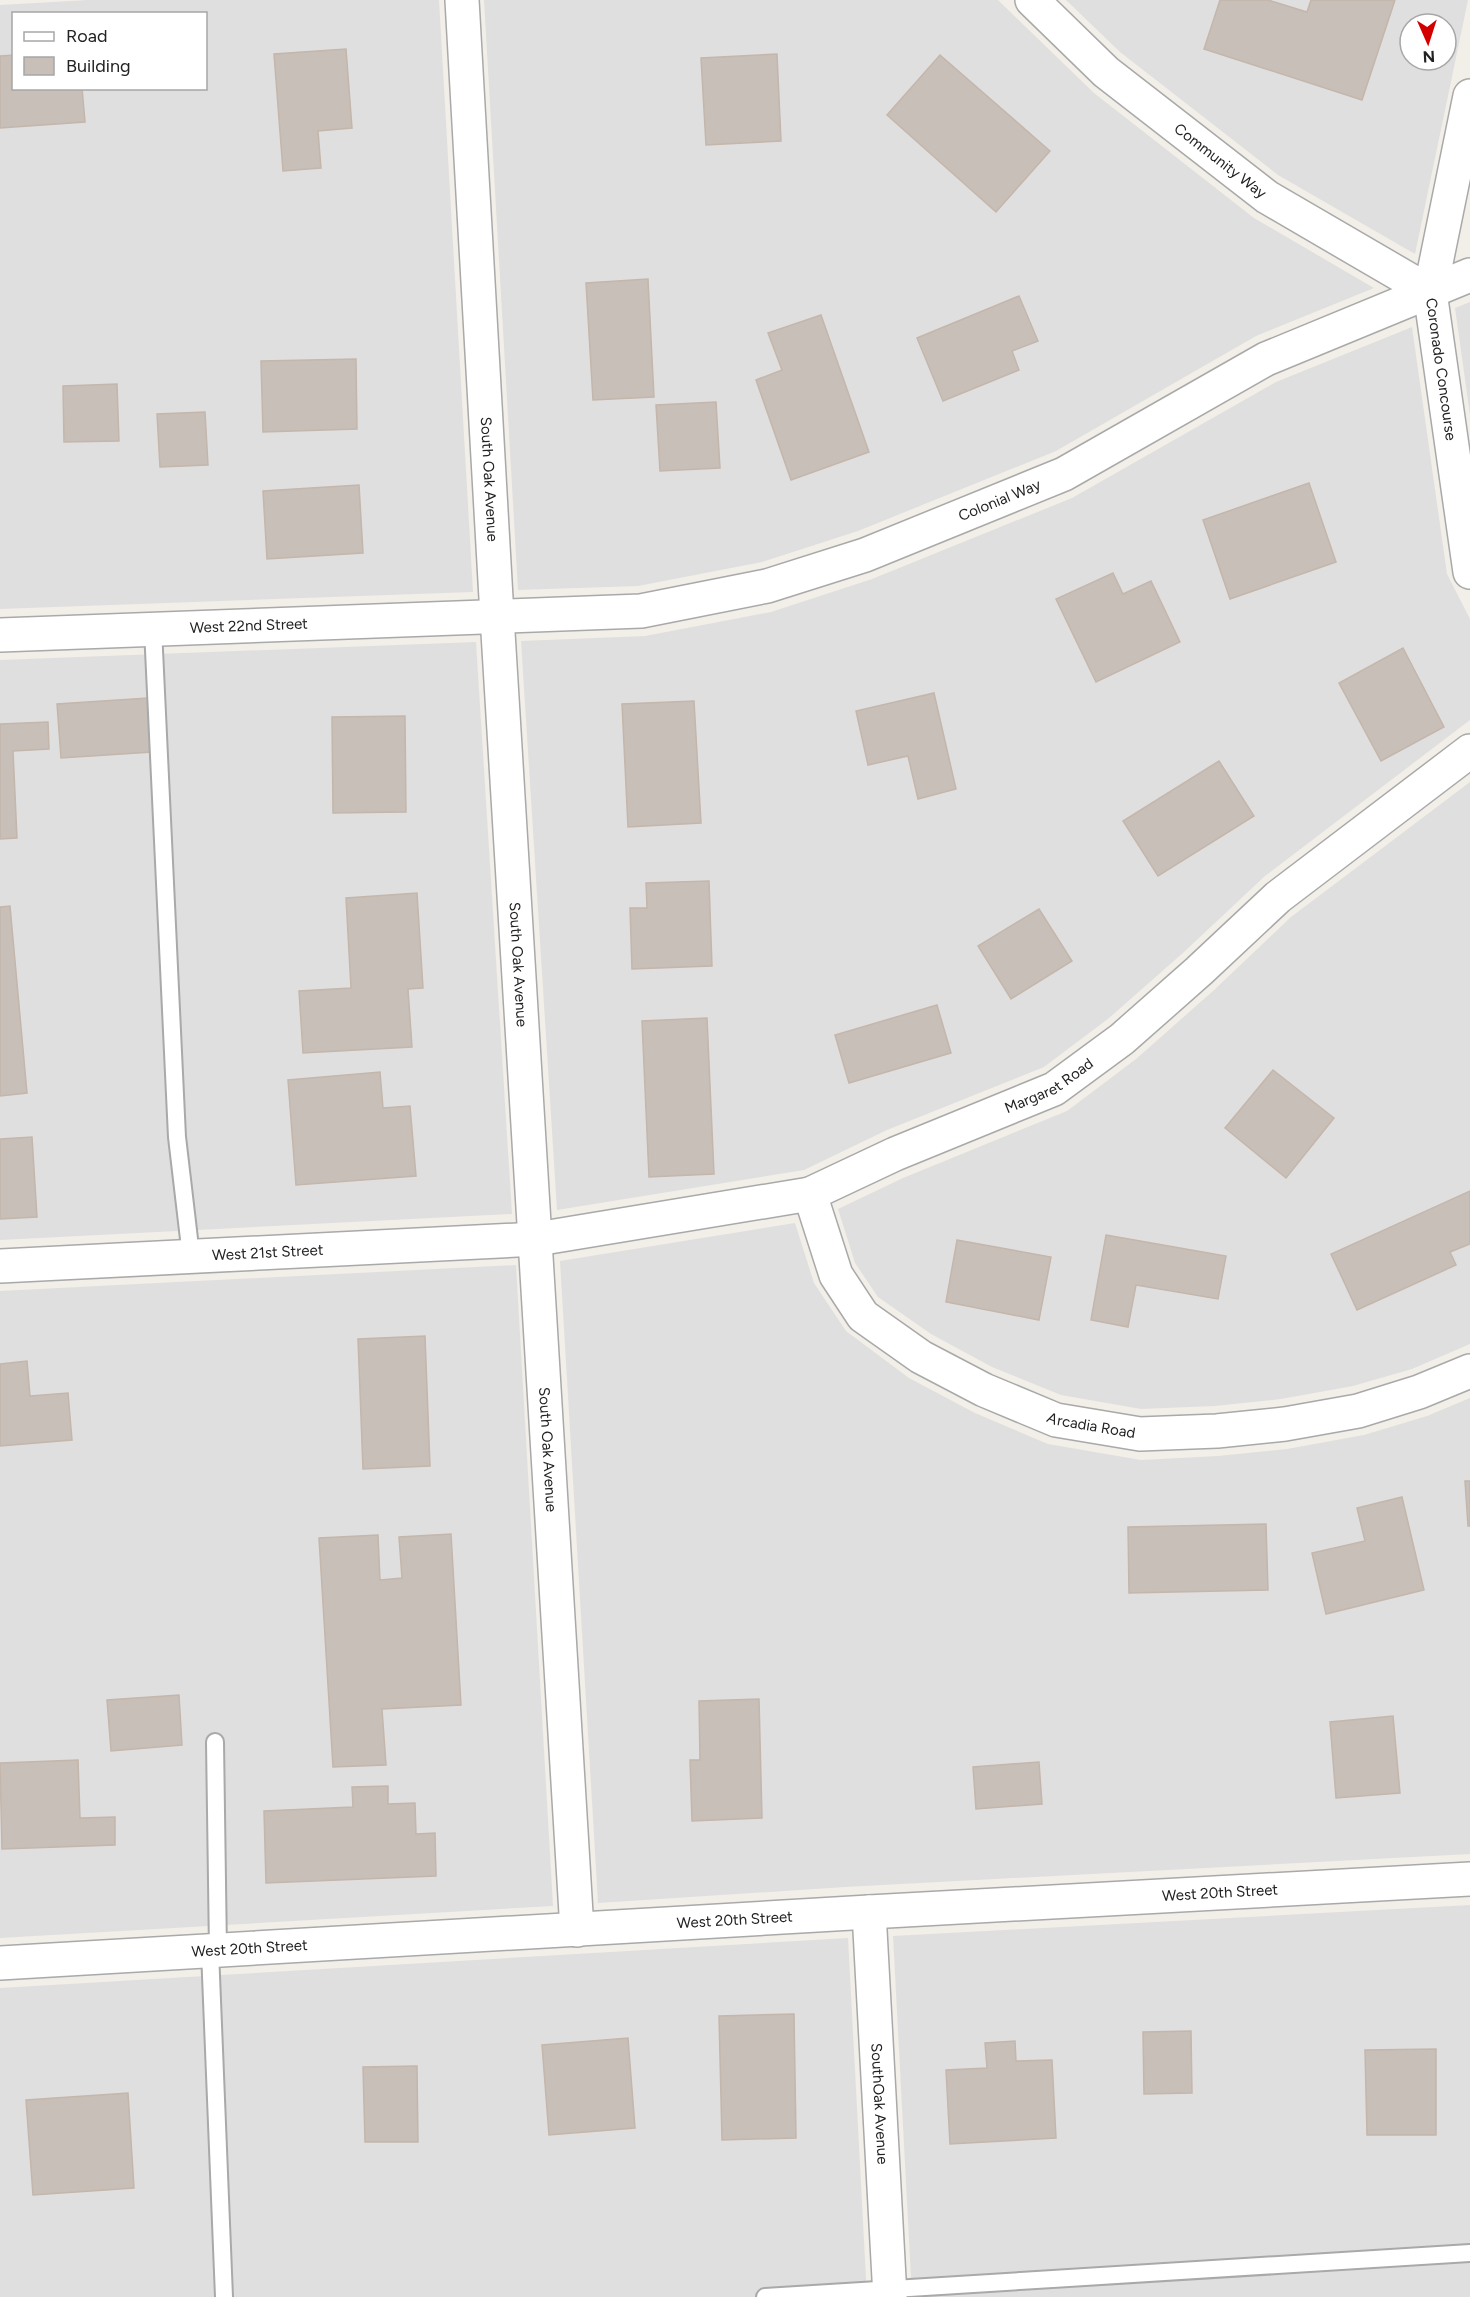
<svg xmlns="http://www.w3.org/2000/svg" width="1470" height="2297" font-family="Figtree,sans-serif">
<rect width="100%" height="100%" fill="#f2efe9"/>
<g fill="#e0dfdf" fill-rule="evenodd">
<path d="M 88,0 L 439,0 L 473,592 L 0,609 L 0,5 ZM 14,14 L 206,14 L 206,88 L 14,88 Z"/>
<polygon points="484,0 998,0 1094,93 1254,218 1374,288 1256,336 1056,451 858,531 762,562 638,586 518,590"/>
<path d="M 1066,0 L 1468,0 L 1415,254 L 1278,175 L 1120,52 ZM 1410,24 L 1446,24 L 1446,60 L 1410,60 Z"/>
<polygon points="1470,302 1470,415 1455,308"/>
<polygon points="1412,327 1447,574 1470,619 1470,720 1265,876 1184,952 1109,1018 1044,1067 887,1130 804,1170 557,1210 521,641 645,636 771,612 872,579 1072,498 1276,382"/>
<polygon points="476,642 512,1214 0,1240 0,660"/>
<polygon points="1470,782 1470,1344 1412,1369 1353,1386 1281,1399 1215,1406 1141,1409 1061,1395 992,1367 931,1334 878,1297 855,1263 838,1209 903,1178 1067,1111 1136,1059 1213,991 1291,917"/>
<polygon points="795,1223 814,1283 846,1331 909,1378 975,1413 1048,1444 1141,1460 1218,1456 1287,1449 1364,1435 1427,1416 1470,1398 1470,1854 845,1887 598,1903 560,1261"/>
<polygon points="516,1265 553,1906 0,1938 0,1291"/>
<polygon points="1470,1905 1470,2297 912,2297 893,1936"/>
<polygon points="848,1938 867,2297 0,2297 0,1988"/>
</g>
<g fill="#c7bfb8" stroke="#c4b6ab" stroke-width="1.5">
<polygon points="1220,0 1268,0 1307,12 1311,0 1395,0 1362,100 1204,49"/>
<polygon points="346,49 352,128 318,131 321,168 283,171 274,54"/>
<polygon points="777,54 781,141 706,145 701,58"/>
<polygon points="14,55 14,88 82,88 85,122 0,128 0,56"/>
<polygon points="940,55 1050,151 996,212 887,115"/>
<polygon points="648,279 654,397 593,400 586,283"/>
<polygon points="1019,296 1038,341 1012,351 1019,370 943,401 917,338"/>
<polygon points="821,315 869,452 791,480 756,380 782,370 768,333"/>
<polygon points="356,359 357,429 263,432 261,361"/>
<polygon points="117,384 119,441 64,442 63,386"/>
<polygon points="716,402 720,468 660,471 656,405"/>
<polygon points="205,412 208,465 160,467 157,414"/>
<polygon points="1309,483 1336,562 1230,599 1203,520"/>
<polygon points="359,485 363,553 267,559 263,491"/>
<polygon points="1113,573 1123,594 1151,581 1180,642 1096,682 1056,599"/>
<polygon points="1403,648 1444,727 1381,761 1339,683"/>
<polygon points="934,693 956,789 918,799 908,756 868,765 856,711"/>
<polygon points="148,698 152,752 61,758 57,704"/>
<polygon points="694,701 701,823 628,827 622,704"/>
<polygon points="405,716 406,812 333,813 332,717"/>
<polygon points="48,722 49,749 13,751 17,838 0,839 0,724"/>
<polygon points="1219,761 1254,816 1158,876 1123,821"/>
<polygon points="709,881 712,966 632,969 630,908 647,908 646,883"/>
<polygon points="417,893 423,988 408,989 412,1047 303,1053 299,991 351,988 346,898"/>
<polygon points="10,906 27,1093 0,1096 0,907"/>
<polygon points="1039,909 1072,961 1011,999 978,946"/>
<polygon points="937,1005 951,1053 849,1083 835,1035"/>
<polygon points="707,1018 714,1174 649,1177 642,1021"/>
<polygon points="1273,1070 1334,1118 1286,1178 1225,1128"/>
<polygon points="380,1072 383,1108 410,1106 416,1176 296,1185 288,1080"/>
<polygon points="32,1137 37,1217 0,1219 0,1139"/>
<polygon points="1470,1191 1470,1244 1450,1252 1456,1265 1357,1310 1331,1254"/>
<polygon points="1106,1235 1226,1256 1218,1299 1136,1285 1128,1327 1091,1320"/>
<polygon points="957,1240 1051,1257 1039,1320 946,1302"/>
<polygon points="425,1336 430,1466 363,1469 358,1339"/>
<polygon points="27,1361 30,1396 68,1393 72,1440 0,1446 0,1364"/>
<polygon points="1465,1481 1470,1481 1470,1526 1468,1526"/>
<polygon points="1402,1497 1424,1590 1326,1614 1312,1553 1365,1541 1357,1508"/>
<polygon points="1266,1524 1268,1590 1129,1593 1128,1527"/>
<polygon points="451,1534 461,1705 382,1709 386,1765 333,1767 319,1538 378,1535 380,1580 402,1578 399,1537"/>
<polygon points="179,1695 182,1745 111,1751 107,1700"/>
<polygon points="759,1699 762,1818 692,1821 690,1760 700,1760 699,1701"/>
<polygon points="1393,1716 1400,1793 1336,1798 1330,1722"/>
<polygon points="78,1760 80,1818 115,1817 115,1845 2,1849 0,1763"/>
<polygon points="1039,1762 1042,1804 976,1809 973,1767"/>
<polygon points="388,1786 388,1804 415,1803 416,1834 435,1833 436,1876 266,1883 264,1811 353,1807 352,1787"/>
<polygon points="794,2014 796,2138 722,2140 719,2016"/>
<polygon points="1191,2031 1192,2093 1144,2094 1143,2032"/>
<polygon points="628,2038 635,2128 549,2135 542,2045"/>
<polygon points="1015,2041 1016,2061 1052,2060 1056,2138 950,2144 946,2070 987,2068 985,2043"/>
<polygon points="1436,2049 1436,2135 1367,2135 1365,2050"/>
<polygon points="417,2066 418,2142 365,2142 363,2067"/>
<polygon points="128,2093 134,2188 33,2195 26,2100"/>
</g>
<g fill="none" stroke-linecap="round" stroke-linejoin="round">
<defs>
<g id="service">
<polyline points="153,629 177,1137 191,1256"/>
<polyline points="215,1742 218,1951"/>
<polyline points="210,1951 224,2297"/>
<polyline points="765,2297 1470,2253"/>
</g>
<g id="minor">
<path id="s1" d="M 462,0 L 497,616 L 577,1930"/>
<path id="s2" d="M 1032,0 L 1106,72 L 1267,197 L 1430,292"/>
<path id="s3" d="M 1470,96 L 1430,292 L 1470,572"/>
<path id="s4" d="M 0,635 L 641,611 L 767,586 L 865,555 L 1064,474 L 1266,359 L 1470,275"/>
<path id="s5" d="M 810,1194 L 836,1275 L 863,1316 L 921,1357 L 984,1390 L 1056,1420 L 1140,1434 L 1217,1431 L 1285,1424 L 1358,1411 L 1419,1392 L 1470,1371"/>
<path id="s6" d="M 0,1266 L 537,1239 L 810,1194 L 895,1154 L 1054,1089 L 1122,1039 L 1199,971 L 1278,897 L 1470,751"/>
<path id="s7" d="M 869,1912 L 890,2297"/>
</g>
<g id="tertiary">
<path id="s8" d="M 0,1963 L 869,1912 L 1470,1879"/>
</g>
</defs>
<use href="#service" stroke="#a9a9a9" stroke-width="20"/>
<use href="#minor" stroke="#a9a9a9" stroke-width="36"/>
<use href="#tertiary" stroke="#a9a9a9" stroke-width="36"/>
<use href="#service" stroke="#fff" stroke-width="16"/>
<use href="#minor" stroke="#fff" stroke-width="33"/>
<use href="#tertiary" stroke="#fff" stroke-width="33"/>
</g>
<g text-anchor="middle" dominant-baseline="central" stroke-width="4.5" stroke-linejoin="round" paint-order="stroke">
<g font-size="15" fill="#222" stroke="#fff">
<text stroke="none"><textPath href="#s2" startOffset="248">Community Way</textPath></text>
<text stroke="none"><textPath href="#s3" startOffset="278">Coronado Concourse</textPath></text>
<text stroke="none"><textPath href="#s1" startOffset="480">South Oak Avenue</textPath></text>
<text stroke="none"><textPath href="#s4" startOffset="1018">Colonial Way</textPath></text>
<text stroke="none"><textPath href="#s4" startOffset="249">West 22nd Street</textPath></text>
<text stroke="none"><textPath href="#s1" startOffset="966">South Oak Avenue</textPath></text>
<text stroke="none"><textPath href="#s6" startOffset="1077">Margaret Road</textPath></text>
<text stroke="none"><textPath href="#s6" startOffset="268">West 21st Street</textPath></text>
<text stroke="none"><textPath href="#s5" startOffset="390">Arcadia Road</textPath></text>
<text stroke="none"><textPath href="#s1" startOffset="1452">South Oak Avenue</textPath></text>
<text stroke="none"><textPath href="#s8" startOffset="1222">West 20th Street</textPath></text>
<text stroke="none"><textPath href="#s8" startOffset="736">West 20th Street</textPath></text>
<text stroke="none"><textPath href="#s8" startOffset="250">West 20th Street</textPath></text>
<text stroke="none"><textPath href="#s7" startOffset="192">SouthOak Avenue</textPath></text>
</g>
</g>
<rect x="12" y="12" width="195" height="78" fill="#ffffff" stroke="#a7a7a7" stroke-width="1.5"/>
<rect x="24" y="32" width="30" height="9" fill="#ffffff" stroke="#a7a7a7" stroke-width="1.5"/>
<text x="66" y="42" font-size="18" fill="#222222">Road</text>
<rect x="24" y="57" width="30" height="18" fill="#c7bfb8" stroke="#a7a7a7" stroke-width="1.5"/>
<text x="66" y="72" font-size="18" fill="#222222">Building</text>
<g transform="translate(1428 42) rotate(177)"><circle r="28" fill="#ffffff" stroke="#a7a7a7" stroke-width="1.5"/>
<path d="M0-4.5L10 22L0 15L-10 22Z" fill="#d40000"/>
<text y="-9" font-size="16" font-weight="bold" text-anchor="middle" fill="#222222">N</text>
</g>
</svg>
